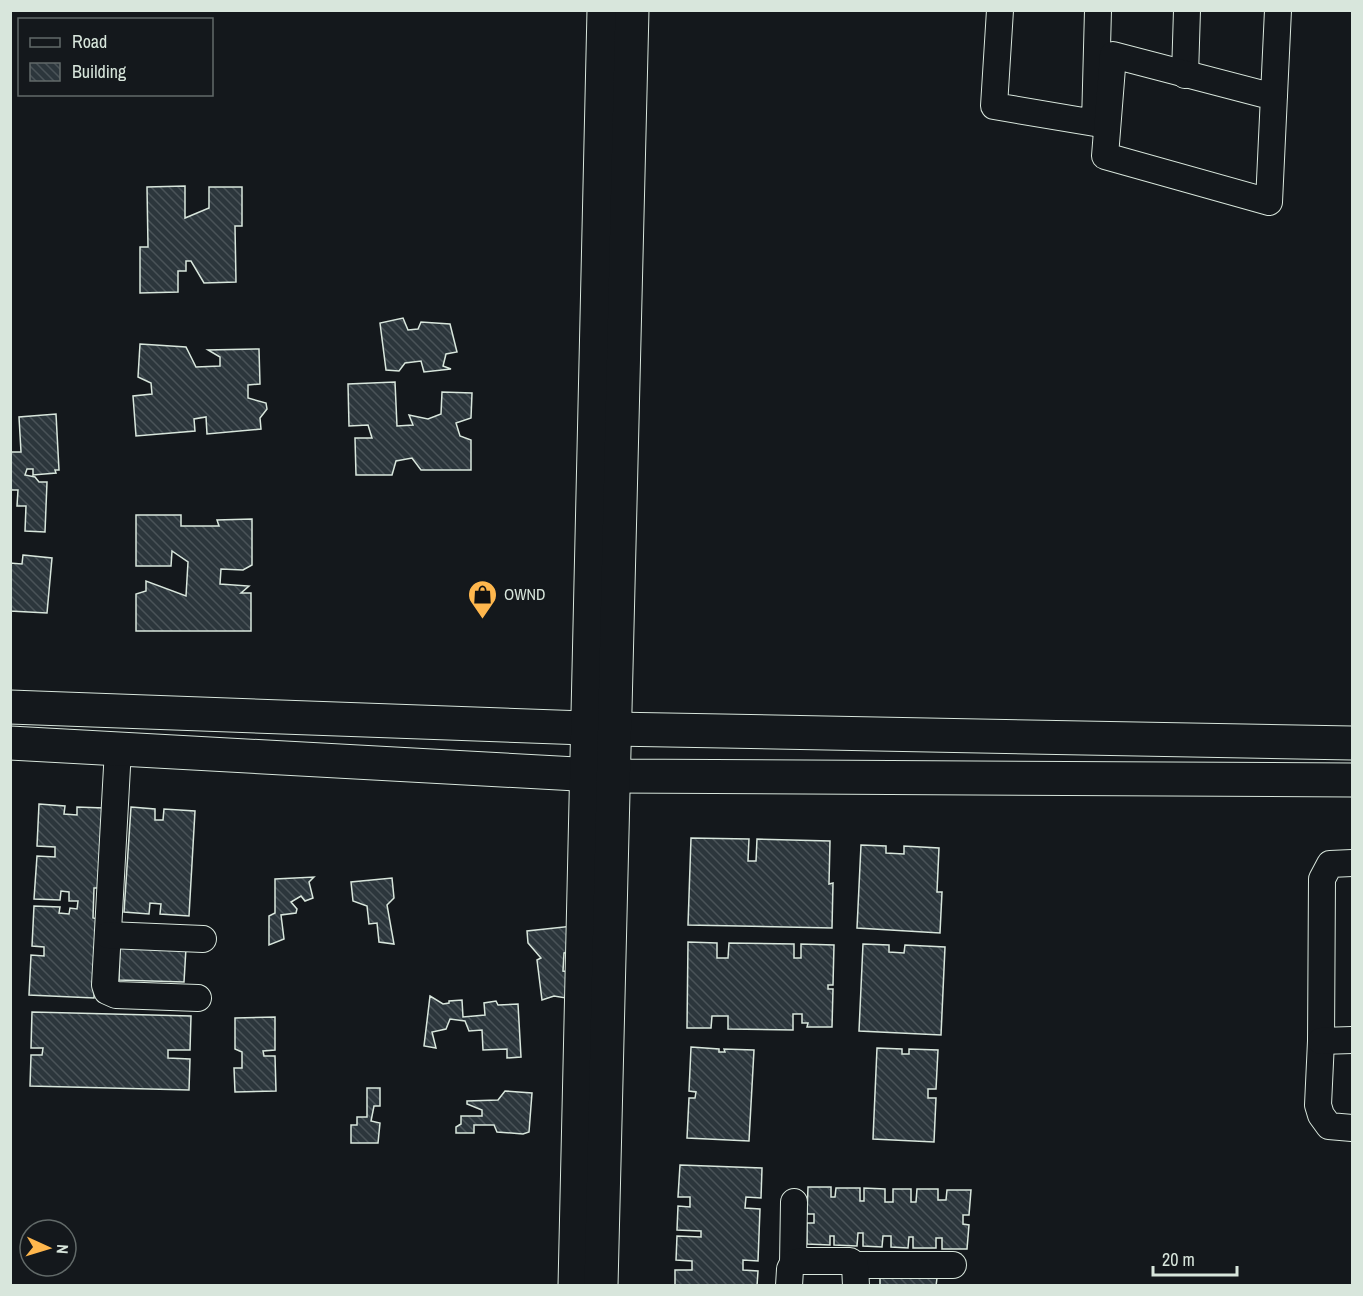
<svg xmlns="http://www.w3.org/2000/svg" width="1363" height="1296" font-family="'Archivo Narrow',sans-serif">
<defs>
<pattern id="building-back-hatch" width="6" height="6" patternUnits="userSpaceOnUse" patternTransform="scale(1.5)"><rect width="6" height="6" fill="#2c363c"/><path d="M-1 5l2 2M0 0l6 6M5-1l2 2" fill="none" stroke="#4a5358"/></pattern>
</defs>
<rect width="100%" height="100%" fill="#14181c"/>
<g fill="url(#building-back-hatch)" stroke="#d8e6dc" stroke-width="1.5">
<polygon points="185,186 185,218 209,208 209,187 242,187 242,226 235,226 236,282 204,283 191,261 186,261 186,271 178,271 178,292 140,293 140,247 148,247 147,187"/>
<polygon points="403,318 408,330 418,329 421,322 450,324 457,352 446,354 443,366 451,369 424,372 421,361 405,363 399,371 386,370 380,323"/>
<polygon points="140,344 186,347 196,367 220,366 220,357 208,350 259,349 260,384 248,385 248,398 266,403 267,409 260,418 261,429 207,434 206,417 194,419 195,431 136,436 133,396 152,394 151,383 138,377"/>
<polygon points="395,382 397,426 413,425 409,415 428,419 441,414 442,392 472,393 471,418 456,423 460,436 471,440 471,470 421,470 412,458 396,461 392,475 356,475 355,438 372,438 368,425 349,426 348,384"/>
<polygon points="56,414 59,470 55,470 56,473 33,475 33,469 27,469 25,475 35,477 39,482 47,482 45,532 25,531 26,506 17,506 18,490 10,490 10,452 21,452 19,417"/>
<polygon points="136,515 181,515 181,526 219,526 217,520 252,519 252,565 243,570 221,569 220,584 249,586 241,593 251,593 251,631 136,631 136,594 146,591 146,581 186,596 188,562 172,551 171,566 136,566"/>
<polygon points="23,555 52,558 47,613 10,611 10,563 22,564"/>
<polygon points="39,804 65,806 64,814 77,815 77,807 104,808 100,888 94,888 93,918 98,919 94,998 29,995 31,955 44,956 44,947 32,946 34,906 60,907 59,913 69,914 70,908 77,909 78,901 69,901 69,892 61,891 60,900 34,899 37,856 55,857 55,847 37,846"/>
<polygon points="131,807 155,809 155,820 163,820 164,809 195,811 189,916 160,914 161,904 150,903 149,914 124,912"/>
<polygon points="691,838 749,839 748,861 756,861 757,839 830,841 829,884 833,883 832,928 688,925"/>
<polygon points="861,845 886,846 886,853 904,854 904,846 939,848 937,892 942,892 940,933 857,928"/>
<polygon points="314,877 309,882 313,898 305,901 301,896 291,902 297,909 296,913 281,915 284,939 269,945 269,916 275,913 275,879"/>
<polygon points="392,878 394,898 387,905 394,944 379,942 377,923 369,924 367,906 353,901 351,882"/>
<polygon points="573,926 572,952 564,953 563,971 575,973 572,999 554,996 542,1000 537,960 541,958 528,943 527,931"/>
<polygon points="688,942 717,943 717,958 728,958 729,943 794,944 794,958 801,958 801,944 834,945 833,985 828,985 828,989 833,989 832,1027 807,1027 808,1023 802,1023 802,1014 793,1014 793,1030 728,1029 728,1016 712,1016 711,1028 687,1028"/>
<polygon points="863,944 889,945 889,952 904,953 905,945 945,947 941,1035 859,1031"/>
<polygon points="120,946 186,948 184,982 119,980"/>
<polygon points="430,996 443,1004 449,1003 449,1001 462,1000 463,1017 485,1015 484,1003 496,1001 498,1005 518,1004 521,1057 507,1058 507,1049 483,1050 482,1030 469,1031 465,1021 450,1019 446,1029 432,1032 436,1048 424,1046"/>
<polygon points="32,1012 191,1016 190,1050 168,1050 168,1058 190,1059 189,1090 30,1086 31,1055 42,1055 43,1048 31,1048"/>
<polygon points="275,1017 275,1050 263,1051 264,1056 275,1056 276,1091 235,1092 234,1068 242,1068 242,1052 235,1049 235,1018"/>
<polygon points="691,1047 719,1049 719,1052 725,1052 724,1049 754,1050 749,1141 687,1138 689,1098 695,1098 696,1092 689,1091"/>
<polygon points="877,1048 902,1049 902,1054 909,1054 909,1049 938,1050 936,1089 928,1089 928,1098 936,1098 934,1142 873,1139"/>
<polygon points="367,1088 380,1088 380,1106 374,1106 371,1121 380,1123 378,1143 351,1143 351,1125 357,1125 357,1117 367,1117"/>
<polygon points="505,1091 532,1093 529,1132 523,1134 497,1132 494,1125 474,1125 474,1133 456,1133 456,1127 461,1124 461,1116 482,1116 482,1110 467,1104 467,1101 498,1100"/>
<polygon points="680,1165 762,1168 761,1198 746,1197 745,1208 760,1209 758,1261 743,1260 743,1270 758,1271 757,1286 675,1286 675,1270 692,1270 692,1261 676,1260 677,1236 701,1237 701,1231 677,1230 678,1206 690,1207 690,1197 678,1197"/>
<polygon points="808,1187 831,1187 831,1197 835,1197 836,1188 860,1188 860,1201 864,1201 864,1188 885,1189 885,1202 893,1202 893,1189 911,1189 911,1202 916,1202 917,1189 938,1189 938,1200 946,1200 947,1190 971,1190 969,1215 963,1215 963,1224 969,1225 967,1249 942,1249 942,1238 936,1238 936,1248 913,1248 913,1237 909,1237 908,1248 891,1247 891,1236 883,1236 882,1247 863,1246 863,1233 858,1233 857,1246 834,1245 834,1236 830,1236 830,1245 807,1244 807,1223 814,1223 814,1214 807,1214"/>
<polygon points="880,1274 937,1278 936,1286 880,1286"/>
</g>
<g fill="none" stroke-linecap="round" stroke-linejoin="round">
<defs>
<g id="street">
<polyline points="1000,10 994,106 1095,123 1098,10"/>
<polyline points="1185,75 1187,10"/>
<polyline points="1274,97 1113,55 1105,156 1269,202 1278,10"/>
<polyline points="118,749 105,985 107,991 116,995 198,998"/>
<polyline points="1352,863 1330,864 1322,879 1321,1041 1318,1105 1321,1115 1329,1126 1352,1128"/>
<polyline points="108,935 203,939"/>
<polyline points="1321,1041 1352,1040"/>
<polyline points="793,1263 794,1202"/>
<polyline points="855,1265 953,1265"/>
<polyline points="789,1286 790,1269 793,1263 801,1261 850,1261 855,1265 856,1286"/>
</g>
<g id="secondary">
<polyline points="10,707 613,729 1352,743"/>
<polyline points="10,743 613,776 1352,780"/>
<polyline points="575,1286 604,10"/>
<polyline points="601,1286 632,10"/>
</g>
</defs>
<use href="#street" stroke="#d8e6dc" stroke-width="28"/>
<use href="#secondary" stroke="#d8e6dc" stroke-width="35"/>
<use href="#street" stroke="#14181c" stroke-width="26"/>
<use href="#secondary" stroke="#14181c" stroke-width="33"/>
</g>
<defs>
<symbol id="shop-pin" viewBox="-11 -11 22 30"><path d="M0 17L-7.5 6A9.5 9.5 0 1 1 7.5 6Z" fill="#ffb74d" stroke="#14181c"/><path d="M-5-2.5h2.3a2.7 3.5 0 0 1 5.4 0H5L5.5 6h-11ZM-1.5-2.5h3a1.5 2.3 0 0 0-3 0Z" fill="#111"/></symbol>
</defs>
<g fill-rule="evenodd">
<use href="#shop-pin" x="466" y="578" width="33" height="45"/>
</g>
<g text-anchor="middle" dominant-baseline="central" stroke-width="4.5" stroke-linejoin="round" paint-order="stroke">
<g font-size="16" fill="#d8e6dc" stroke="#14181c" text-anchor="start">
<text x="504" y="594">OWND</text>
</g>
</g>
<rect width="1363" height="1296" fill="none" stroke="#d8e6dc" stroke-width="24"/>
<rect x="18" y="18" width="195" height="78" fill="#14181c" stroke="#626a69" stroke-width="1.5"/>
<rect x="30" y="38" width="30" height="9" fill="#14181c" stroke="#626a69" stroke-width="1.5"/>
<text x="72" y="48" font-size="18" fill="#d8e6dc">Road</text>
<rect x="30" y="63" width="30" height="18" fill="url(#building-back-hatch)" stroke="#626a69" stroke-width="1.5"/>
<text x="72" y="78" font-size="18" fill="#d8e6dc">Building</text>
<g transform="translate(48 1248) rotate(94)"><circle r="28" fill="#14181c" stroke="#626a69" stroke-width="1.5"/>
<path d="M0-4.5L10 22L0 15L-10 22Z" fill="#ffb74d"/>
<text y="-9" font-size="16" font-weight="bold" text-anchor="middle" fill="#d8e6dc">N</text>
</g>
<path d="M1153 1266v9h84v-9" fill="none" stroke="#d8e6dc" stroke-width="3"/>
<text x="1162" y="1266" font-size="18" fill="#d8e6dc" stroke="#14181c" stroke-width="4.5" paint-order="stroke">20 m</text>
</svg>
